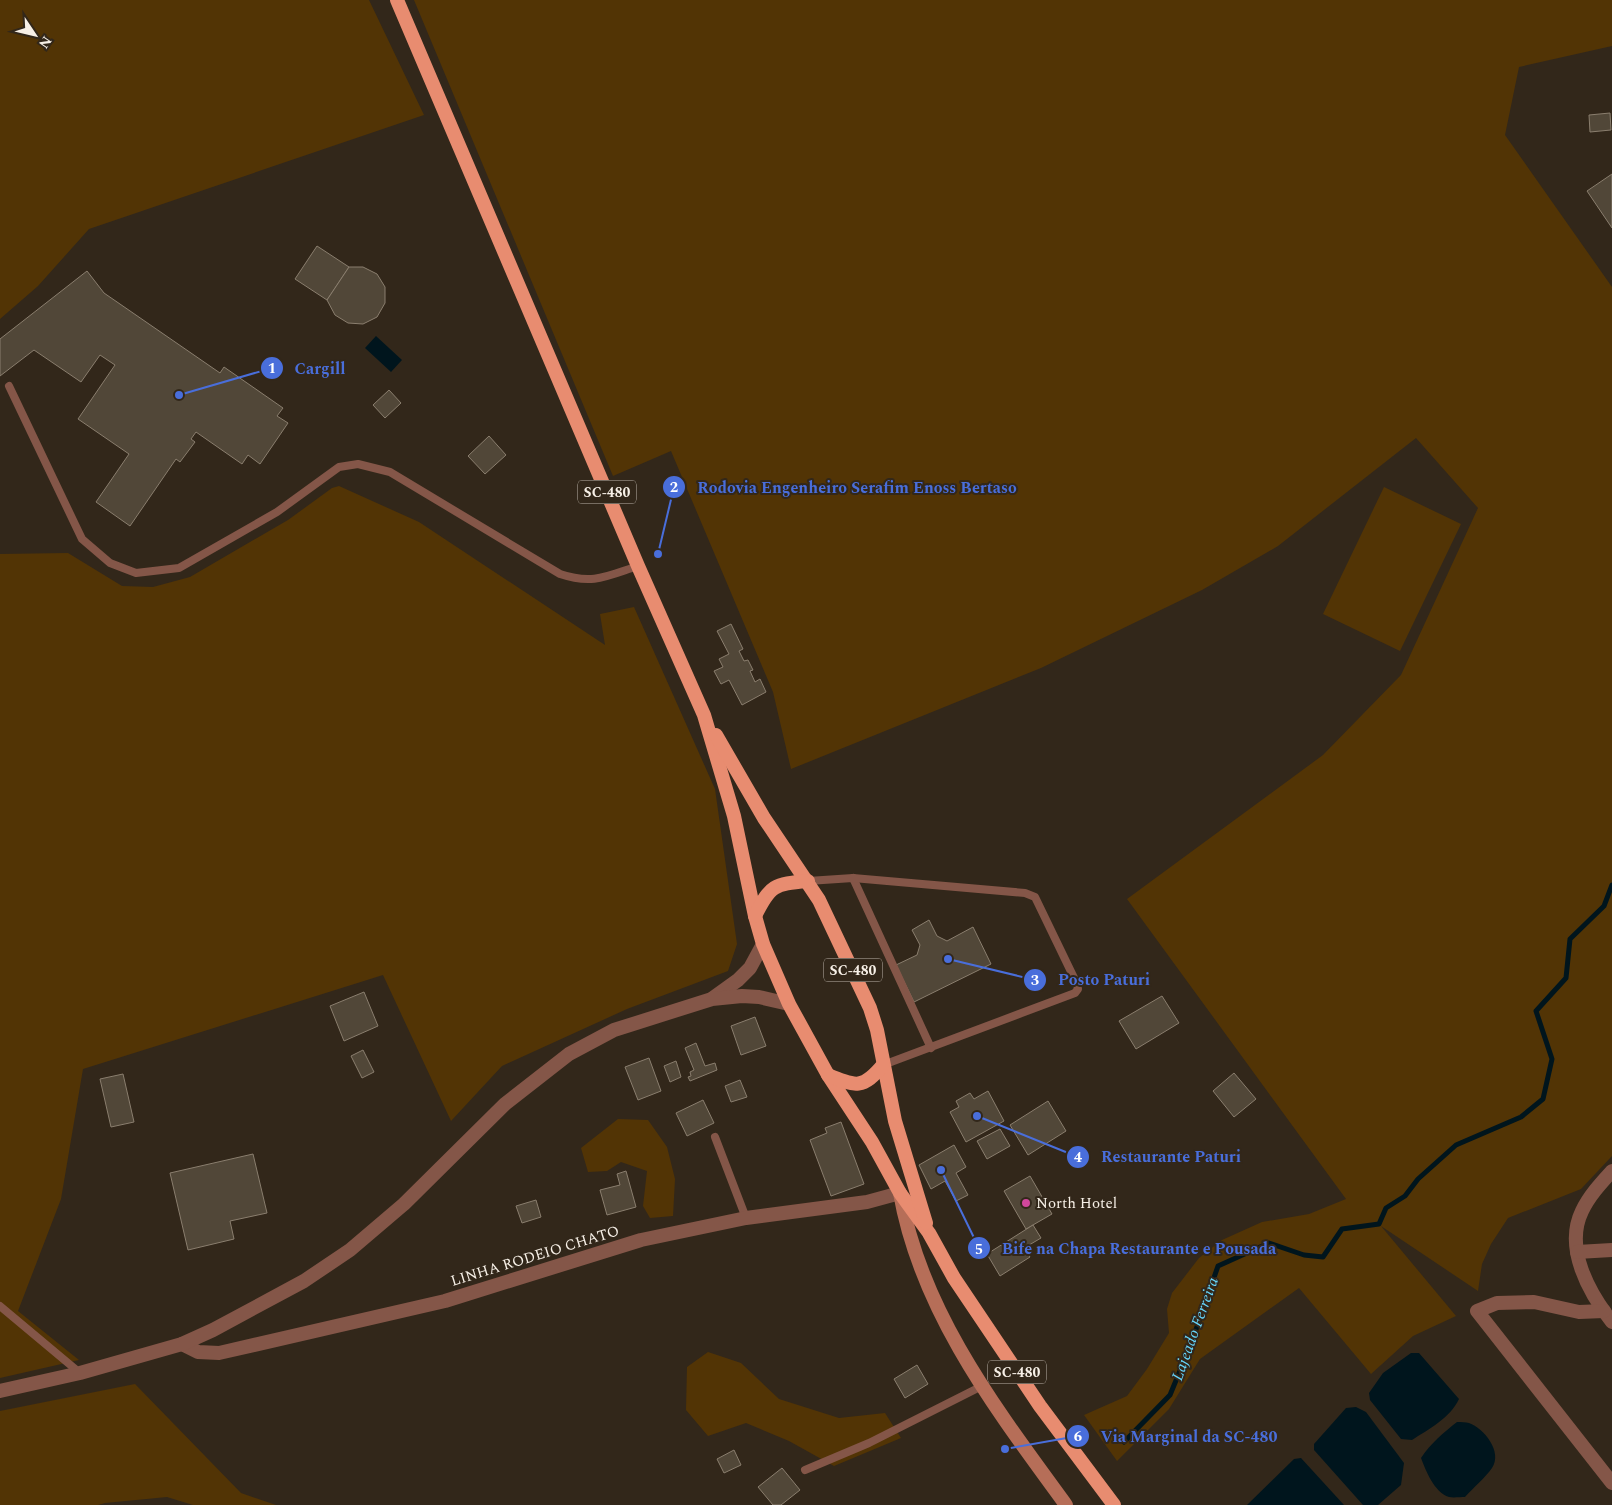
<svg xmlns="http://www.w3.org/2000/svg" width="1612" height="1505" font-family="Spectral,serif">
<rect width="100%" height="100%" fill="#32271a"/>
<g fill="#523405">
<polygon points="0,0 369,0 424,115 89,229 38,286 0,319"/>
<polygon points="414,0 1612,0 1612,46 1519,67 1505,135 1612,287 1612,1156 1581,1189 1508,1218 1491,1244 1482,1264 1478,1291 1381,1226 1456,1316 1413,1336 1371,1374 1299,1288 1200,1359 1169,1409 1117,1461 1084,1415 1127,1396 1147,1369 1169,1333 1167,1309 1172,1293 1199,1258 1222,1240 1262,1222 1309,1214 1346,1199 1127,899 1323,755 1401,675 1478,508 1416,438 1278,546 1202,590 1041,668 791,769 773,692 671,451 613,476"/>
<polygon points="339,486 419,522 605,645 600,614 634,607 715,789 737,944 728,971 627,1009 502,1066 451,1121 383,975 83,1069 61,1199 18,1311 79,1360 0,1378 0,554 68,553 122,586 153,587 190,577 288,520 332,488"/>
<polygon points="1384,487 1461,524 1400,651 1323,614"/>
<polygon points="618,1119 648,1120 667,1147 675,1179 673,1216 650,1218 643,1206 647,1171 621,1162 607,1171 588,1172 581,1148"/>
<polygon points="708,1352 741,1363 779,1399 839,1418 885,1413 901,1438 834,1466 789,1441 746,1423 708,1436 686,1410 687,1367"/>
<polygon points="135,1384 241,1493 276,1505 193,1505 167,1497 105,1503 98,1505 0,1505 0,1411"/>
</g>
<g fill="#00151d">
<polygon points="376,336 402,360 391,372 365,348"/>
<path d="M 1411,1353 L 1419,1353 L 1459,1399 C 1450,1418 1429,1429 1412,1440 L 1401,1439 L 1370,1400 L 1369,1393 L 1383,1373 Z"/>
<polygon points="1356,1407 1366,1412 1404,1463 1401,1485 1378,1505 1363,1505 1314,1450 1314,1444 1346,1408"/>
<path d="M 1457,1422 C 1461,1422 1466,1422 1469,1423 C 1484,1428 1503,1452 1492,1468 C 1485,1478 1474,1487 1465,1497 C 1460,1497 1453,1498 1449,1497 C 1434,1492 1426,1471 1421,1458 C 1431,1443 1443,1433 1457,1422 Z"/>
<polygon points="1301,1458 1344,1505 1247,1505 1294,1459"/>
</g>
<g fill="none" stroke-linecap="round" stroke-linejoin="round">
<polyline stroke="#00151d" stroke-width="5" points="1124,1442 1170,1395 1191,1344 1218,1266 1269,1243 1304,1255 1323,1257 1342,1229 1379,1224 1386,1208 1405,1196 1418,1179 1456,1145 1521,1117 1543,1099 1552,1059 1536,1011 1566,978 1570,939 1604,906 1612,885"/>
</g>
<g fill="#514738" stroke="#8a7e6e">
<polygon points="1610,113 1611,130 1590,132 1589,115"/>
<polygon points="1612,174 1612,228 1587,191"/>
<polygon points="317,246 349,267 327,300 295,279"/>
<polygon points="349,267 363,267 377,274 385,287 385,303 377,317 363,324 348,323 335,315 327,300"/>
<polygon points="87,271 104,293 220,373 224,367 283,408 277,416 288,423 260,464 248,455 242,464 196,432 191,439 195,442 180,462 176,459 130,526 96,502 129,454 78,419 115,365 100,355 81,382 34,350 0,376 0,339"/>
<polygon points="389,390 401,403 385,418 373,405"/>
<polygon points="489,436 506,455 485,474 468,456"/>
<polygon points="731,624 743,649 739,651 744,661 748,660 753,670 750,671 755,682 760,679 766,692 742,705 729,680 721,684 714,671 723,667 719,659 729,654 717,631"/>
<polygon points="929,920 937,936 947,941 973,927 991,964 914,1002 896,965 917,955 920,945 912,930"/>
<polygon points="364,992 378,1026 344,1041 330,1006"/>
<polygon points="1162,996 1179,1023 1136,1049 1119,1021"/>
<polygon points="755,1017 766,1046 741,1055 731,1026"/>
<polygon points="696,1043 705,1066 715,1063 717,1070 690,1081 688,1077 691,1076 690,1072 694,1070 685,1048"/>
<polygon points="363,1050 374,1072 362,1078 351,1056"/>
<polygon points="649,1058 661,1091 638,1100 625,1067"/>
<polygon points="676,1061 681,1077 670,1082 664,1066"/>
<polygon points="1234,1073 1256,1099 1234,1117 1213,1091"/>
<polygon points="123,1074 134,1122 111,1127 100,1079"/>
<polygon points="740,1080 747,1097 731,1102 725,1086"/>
<polygon points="988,1091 1004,1121 966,1142 950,1112 959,1107 956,1101 970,1093 974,1099"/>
<polygon points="703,1100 714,1123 687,1136 676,1113"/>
<polygon points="1048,1101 1066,1131 1028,1155 1010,1125"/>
<polygon points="841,1122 864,1184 831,1196 810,1140 827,1133 825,1128"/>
<polygon points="1000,1129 1010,1146 987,1159 977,1141"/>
<polygon points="954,1145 966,1167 956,1173 968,1195 956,1201 945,1181 931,1189 919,1165"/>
<polygon points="253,1154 267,1213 230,1221 234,1239 188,1250 170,1173"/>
<polygon points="626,1171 636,1207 607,1215 600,1190 620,1185 617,1174"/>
<polygon points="1030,1176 1052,1214 1026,1229 1004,1191"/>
<polygon points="536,1200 541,1217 522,1223 516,1206"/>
<polygon points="1033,1225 1041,1238 1024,1248 1030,1257 1000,1276 987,1254"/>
<polygon points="917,1365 928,1384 905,1398 894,1379"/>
<polygon points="734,1450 741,1465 724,1473 717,1459"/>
<polygon points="782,1468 800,1490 781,1505 773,1505 758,1487"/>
</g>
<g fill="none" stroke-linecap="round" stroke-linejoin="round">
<g stroke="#845648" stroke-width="8">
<path d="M 9,386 L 82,539 L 110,563 L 136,573 L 179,568 L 277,512 L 339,467 L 358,464 L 390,472 L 560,574 C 593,585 607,576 638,566"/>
<polyline points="853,878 931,1048"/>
<polyline points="808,881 853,878 1025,893 1035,897 1077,984 1078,989 1075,993 883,1065"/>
<polyline points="715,1137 746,1218"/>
<polyline points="0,1306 80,1373"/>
<polyline points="805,1470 869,1443 982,1386"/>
</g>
<g stroke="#845648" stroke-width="14">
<path d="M 1612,1171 C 1601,1183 1589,1196 1582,1211 C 1564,1248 1589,1293 1612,1322"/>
<polyline points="1577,1252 1612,1250"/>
<polyline points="1604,1311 1579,1312 1534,1302 1497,1303 1477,1311 1612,1483"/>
<polyline points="182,1344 198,1352 219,1353 445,1301 641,1240 746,1218 867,1202 900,1193"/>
</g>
<g stroke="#845648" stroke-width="14">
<polyline points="713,998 738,980 750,968 763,944"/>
<polyline points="0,1391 80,1373 182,1344 213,1330 304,1281 350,1250 404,1204 505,1104 569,1054 614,1030 712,999 742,996 759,997 789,1004"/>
</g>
<path stroke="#b66e58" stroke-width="14" d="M 900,1193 C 921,1312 996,1409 1066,1505"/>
<g stroke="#e88c70" stroke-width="14">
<polyline points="397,0 638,566 704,715 734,816 755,916 763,944 789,1004 828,1075 872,1142 900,1193 929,1233 954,1278 1040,1406 1114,1505"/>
<polyline points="716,735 764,818 819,900 870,1008 877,1030 895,1121 926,1223"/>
<path d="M 755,916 C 770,885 774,884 808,881"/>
<path d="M 828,1075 C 856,1087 863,1089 883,1065"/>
</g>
</g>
<circle fill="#d1479c" stroke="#32271a" stroke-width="2" cx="1026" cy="1203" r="5"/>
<g text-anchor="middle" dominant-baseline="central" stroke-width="4" stroke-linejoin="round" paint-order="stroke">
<g fill="#32271a" stroke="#bcb4aa" stroke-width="1">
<rect x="578" y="480.5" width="58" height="23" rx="4"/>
<rect x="824" y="958.5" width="58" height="23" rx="4"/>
<rect x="988" y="1360.5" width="58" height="23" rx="4"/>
</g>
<g font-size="14" font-weight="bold" fill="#f7f0e7">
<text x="607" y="492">SC-480</text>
<text x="853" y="970">SC-480</text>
<text x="1017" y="1372">SC-480</text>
</g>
<g font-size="15" fill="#f7f0e7" stroke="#32271a" text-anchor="start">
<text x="1036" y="1203">North Hotel</text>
</g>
<g font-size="15" fill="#f7f0e7" stroke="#32271a">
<text transform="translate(535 1256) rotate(-17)">LINHA RODEIO CHATO</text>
</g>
<g font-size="16" font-style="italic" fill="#66d5fb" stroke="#32271a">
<text transform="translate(1195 1329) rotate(-70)">Lajeado Ferreira</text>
</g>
</g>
<path fill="none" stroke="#496edb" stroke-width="2" d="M179 395L272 368M658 554L674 487M948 959L1035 980M977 1116L1078 1157M941 1170L979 1248M1005 1449L1078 1436"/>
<g fill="#496edb" stroke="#32271a" stroke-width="2">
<circle cx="179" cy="395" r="5"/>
<circle cx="658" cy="554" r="5"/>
<circle cx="948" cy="959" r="5"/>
<circle cx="977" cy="1116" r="5"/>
<circle cx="941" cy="1170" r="5"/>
<circle cx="1005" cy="1449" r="5"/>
<circle cx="272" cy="368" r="12"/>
<circle cx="674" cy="487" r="12"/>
<circle cx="1035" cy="980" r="12"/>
<circle cx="1078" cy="1157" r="12"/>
<circle cx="979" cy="1248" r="12"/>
<circle cx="1078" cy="1436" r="12"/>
</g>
<g font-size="15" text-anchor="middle" font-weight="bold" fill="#fff">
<text x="272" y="373">1</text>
<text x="674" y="492">2</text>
<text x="1035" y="985">3</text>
<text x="1078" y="1162">4</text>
<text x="979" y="1254">5</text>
<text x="1078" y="1441">6</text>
</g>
<g font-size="16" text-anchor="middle" font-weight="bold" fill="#496edb" stroke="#32271a" stroke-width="4" stroke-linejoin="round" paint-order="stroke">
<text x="320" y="374">Cargill</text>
<text x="857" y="493">Rodovia Engenheiro Serafim Enoss Bertaso</text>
<text x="1104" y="985">Posto Paturi</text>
<text x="1171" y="1162">Restaurante Paturi</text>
<text x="1139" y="1254">Bife na Chapa Restaurante e Pousada</text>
<text x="1189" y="1442">Via Marginal da SC-480</text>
</g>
<g transform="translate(35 35) rotate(125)" stroke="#32271a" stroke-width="4" paint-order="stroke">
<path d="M0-4L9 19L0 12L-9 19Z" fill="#f7f0e7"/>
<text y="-8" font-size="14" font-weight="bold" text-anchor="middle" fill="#f7f0e7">N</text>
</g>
</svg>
